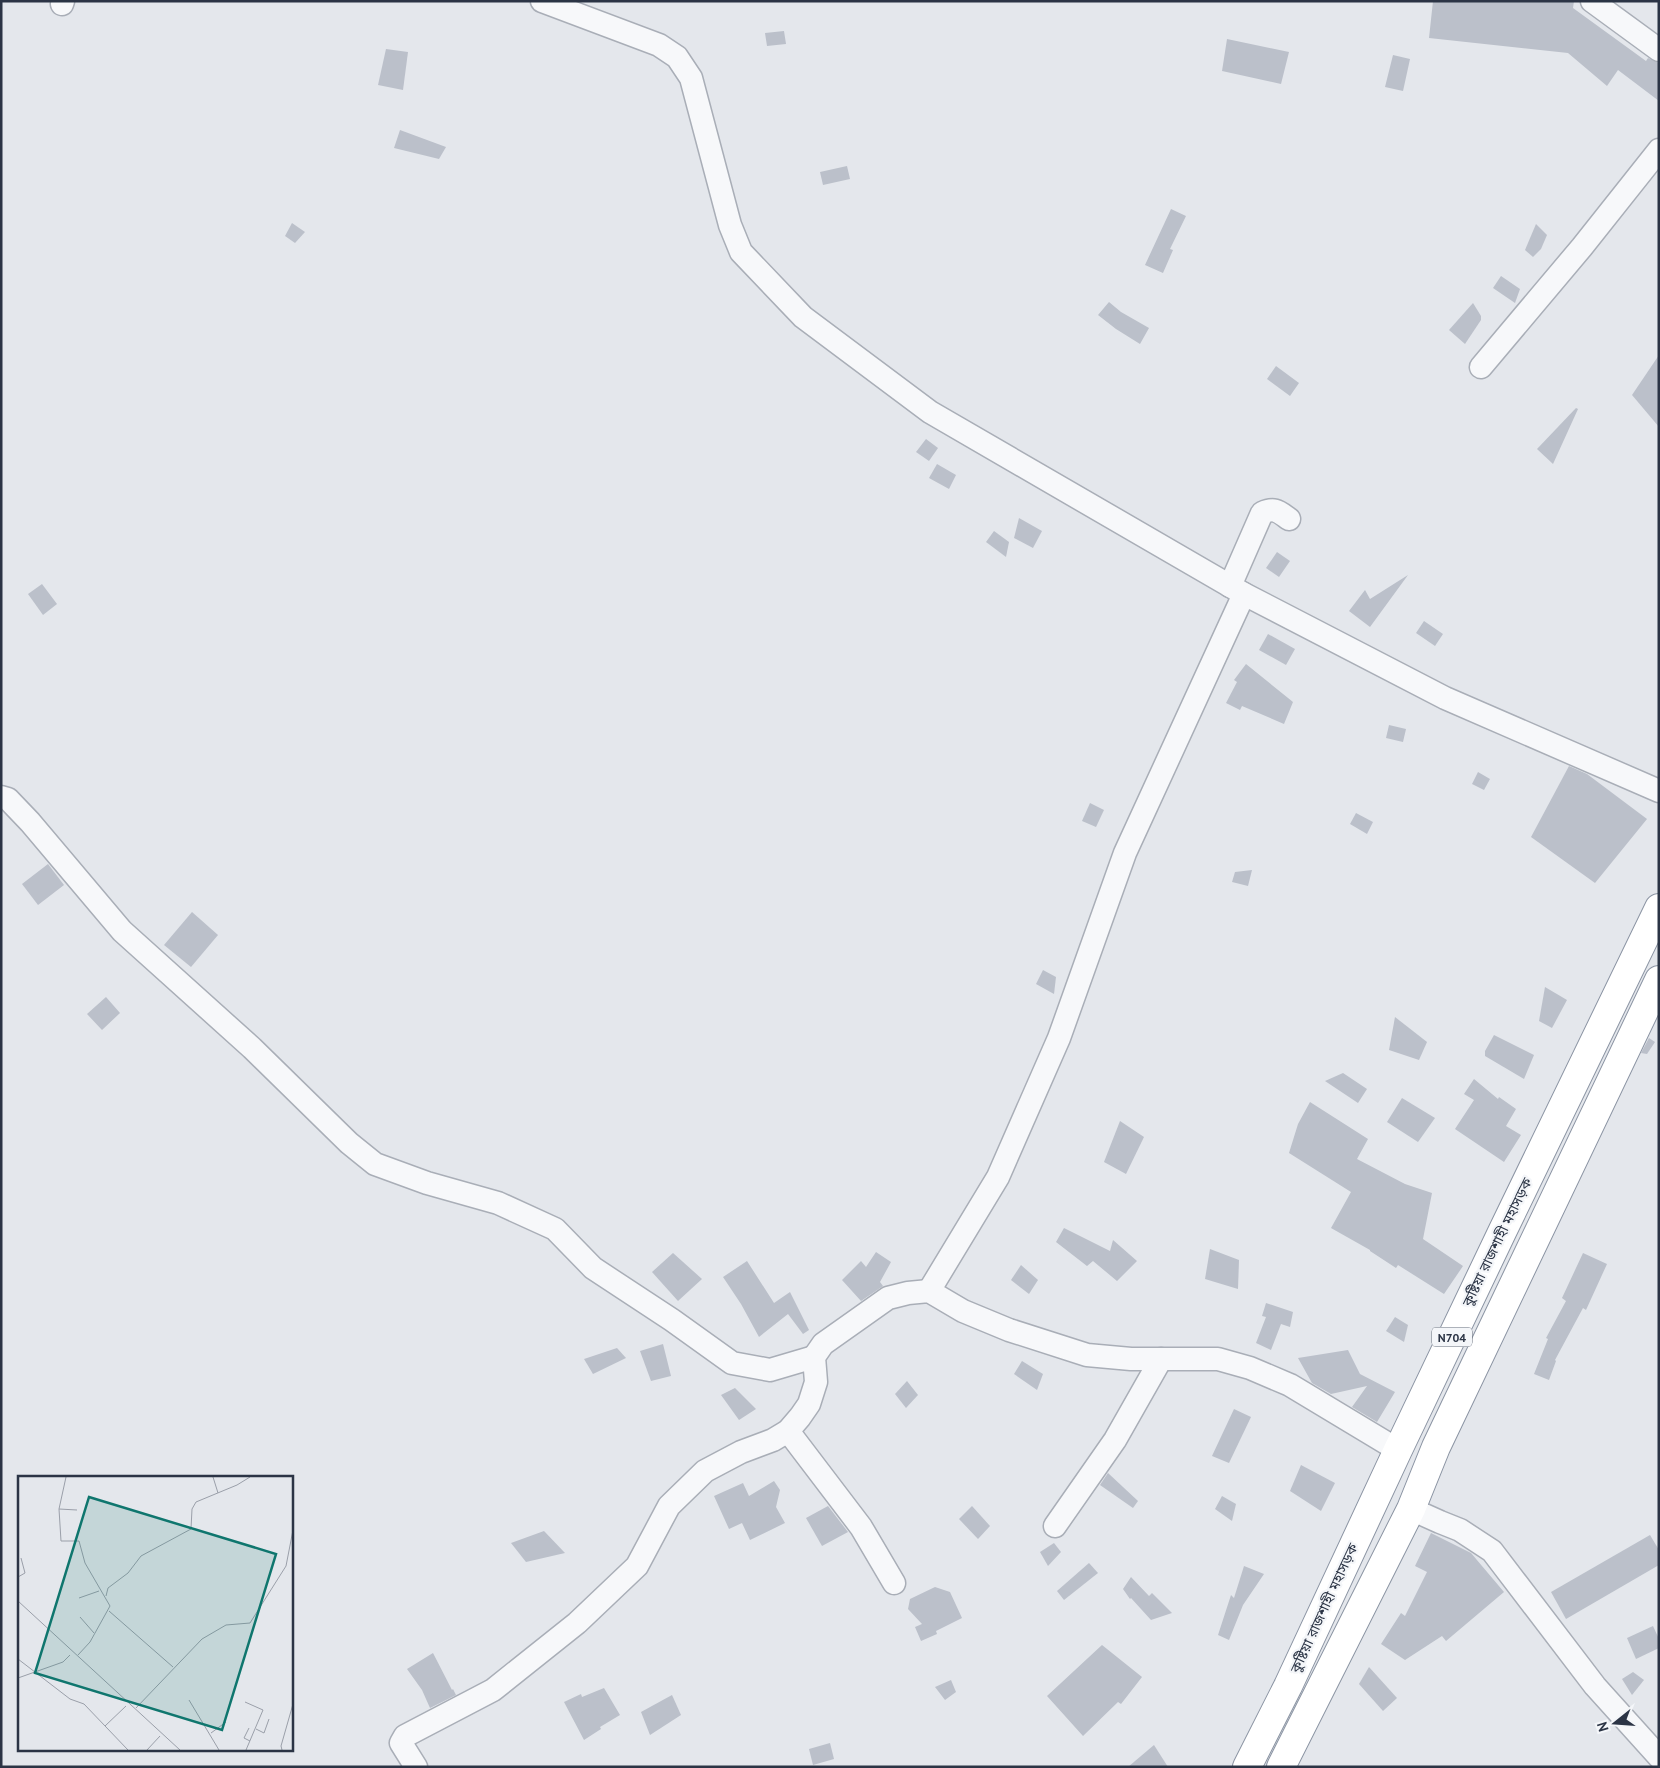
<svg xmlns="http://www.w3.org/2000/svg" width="1660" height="1768" font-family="'PT Sans','Noto Sans Bengali',sans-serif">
<rect width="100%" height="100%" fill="#e4e7ec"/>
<g fill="#bbc0ca">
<polygon points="1433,1 1574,1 1573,8 1646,61 1648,58 1659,63 1659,101 1618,70 1607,86 1568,53 1429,38"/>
<polygon points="784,31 786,44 767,46 765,33"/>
<polygon points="1227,39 1289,52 1281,84 1222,71"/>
<polygon points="386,49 408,52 403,90 378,85"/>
<polygon points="1393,55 1410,59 1403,91 1385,87"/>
<polygon points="400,130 446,147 439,159 394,148"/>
<polygon points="847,166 850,179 823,185 820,172"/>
<polygon points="1171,209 1186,216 1170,249 1173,250 1163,273 1145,265"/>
<polygon points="292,223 305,232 295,243 285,236"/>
<polygon points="1536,224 1547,235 1541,249 1533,257 1525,250"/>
<polygon points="1501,276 1520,289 1515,303 1493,288"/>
<polygon points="1109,302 1121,312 1149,328 1140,344 1116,329 1098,315"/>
<polygon points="1473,303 1481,316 1481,320 1465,344 1449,330"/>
<polygon points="1659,355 1659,427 1632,395"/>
<polygon points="1276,366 1299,383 1290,396 1267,379"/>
<polygon points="1576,408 1578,409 1553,464 1537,449"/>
<polygon points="926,439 938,448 929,461 916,452"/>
<polygon points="937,464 956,475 949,489 929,478"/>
<polygon points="1019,518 1042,531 1033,548 1014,538"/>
<polygon points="994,531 1009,542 1006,557 986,542"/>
<polygon points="1277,552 1290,561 1279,577 1266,568"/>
<polygon points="1408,575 1370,627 1349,611 1365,590 1370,599"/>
<polygon points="42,584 57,604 43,615 28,594"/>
<polygon points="1424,621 1443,634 1435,646 1416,633"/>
<polygon points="1268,634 1295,649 1286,665 1259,650"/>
<polygon points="1246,664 1293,702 1284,724 1242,706 1240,710 1226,703 1237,682 1234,680"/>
<polygon points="1389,725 1406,729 1403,742 1386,738"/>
<polygon points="1569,766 1587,774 1647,819 1595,883 1531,837"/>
<polygon points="1478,772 1490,779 1484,790 1472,784"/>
<polygon points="1090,803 1104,810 1096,827 1082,821"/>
<polygon points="1356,813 1373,822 1367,834 1350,824"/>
<polygon points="48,864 64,885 38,905 22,884"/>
<polygon points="1252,870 1248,886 1232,882 1235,872"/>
<polygon points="192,912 218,935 191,967 164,945"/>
<polygon points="1043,970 1056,977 1054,994 1036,984"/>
<polygon points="1545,987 1567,1000 1552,1028 1539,1021"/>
<polygon points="106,997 120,1013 102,1030 87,1014"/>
<polygon points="1395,1017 1427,1042 1419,1060 1389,1050"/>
<polygon points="1494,1035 1534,1055 1524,1079 1485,1056 1485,1051"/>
<polygon points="1649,1038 1655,1042 1647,1054 1641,1053"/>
<polygon points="1343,1073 1367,1089 1358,1103 1325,1081"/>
<polygon points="1474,1079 1498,1099 1499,1097 1516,1109 1506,1126 1521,1135 1504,1162 1455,1129 1474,1100 1464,1094"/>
<polygon points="1402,1098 1435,1118 1418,1142 1387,1122"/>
<polygon points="1310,1102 1368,1139 1357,1159 1405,1184 1432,1193 1423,1239 1463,1266 1444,1294 1398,1265 1396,1268 1370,1251 1370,1250 1331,1228 1351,1192 1289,1153 1298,1124"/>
<polygon points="1120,1121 1144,1137 1126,1174 1104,1162"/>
<polygon points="1064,1228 1110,1251 1113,1240 1137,1261 1117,1281 1093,1261 1087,1266 1056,1242"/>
<polygon points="1210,1249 1239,1260 1238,1289 1205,1279"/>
<polygon points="876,1252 891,1262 880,1282 883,1286 861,1301 842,1280 861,1261 866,1267"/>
<polygon points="673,1253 702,1279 678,1301 652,1272"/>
<polygon points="1583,1253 1607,1264 1586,1310 1583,1308 1555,1360 1556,1361 1549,1380 1534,1374 1548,1339 1546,1338 1566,1301 1562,1298"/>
<polygon points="747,1261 774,1303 790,1292 809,1330 803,1334 788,1314 759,1337 741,1304 723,1277"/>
<polygon points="1021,1265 1038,1280 1029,1294 1011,1280"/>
<polygon points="1266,1303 1293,1312 1290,1327 1281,1324 1271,1350 1256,1343 1266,1317 1262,1316"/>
<polygon points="1395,1317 1408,1325 1404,1342 1386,1331"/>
<polygon points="663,1344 671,1376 651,1381 640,1351"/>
<polygon points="617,1348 626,1358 593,1374 584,1359"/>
<polygon points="1348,1350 1360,1374 1395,1392 1377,1422 1352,1407 1367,1386 1331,1394 1312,1383 1298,1358"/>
<polygon points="1022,1361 1043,1374 1037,1390 1014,1374"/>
<polygon points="907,1381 918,1395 906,1408 895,1394"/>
<polygon points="735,1388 756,1409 739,1420 721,1395"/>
<polygon points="1234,1409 1251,1417 1229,1463 1212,1456"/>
<polygon points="1301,1465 1335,1483 1321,1511 1290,1491"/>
<polygon points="1108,1473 1138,1501 1133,1508 1100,1485"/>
<polygon points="774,1481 780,1490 776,1507 785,1523 750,1540 742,1523 729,1529 714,1496 743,1483 749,1496"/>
<polygon points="1222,1496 1236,1504 1232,1521 1215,1509"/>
<polygon points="828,1506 848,1532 822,1546 806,1518"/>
<polygon points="972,1506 990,1526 978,1539 959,1519"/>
<polygon points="544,1531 565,1553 526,1562 511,1543"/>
<polygon points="1431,1533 1471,1553 1504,1592 1446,1641 1442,1636 1405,1660 1381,1644 1401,1613 1405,1616 1427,1572 1415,1566"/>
<polygon points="1650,1535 1659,1550 1659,1565 1566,1619 1551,1592"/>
<polygon points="1054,1543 1061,1552 1048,1566 1040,1552"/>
<polygon points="1089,1563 1098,1573 1064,1600 1057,1591"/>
<polygon points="1244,1566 1264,1574 1243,1605 1229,1640 1218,1635 1231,1595 1234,1598"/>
<polygon points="1131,1577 1149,1596 1152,1593 1172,1613 1151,1620 1131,1598 1130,1599 1123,1589"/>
<polygon points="935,1587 950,1592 962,1618 936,1631 937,1634 921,1641 915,1627 922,1624 908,1609 910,1599"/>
<polygon points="1653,1626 1659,1639 1659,1648 1636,1659 1627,1638"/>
<polygon points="1102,1645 1142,1677 1121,1704 1118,1702 1083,1736 1047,1696"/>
<polygon points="433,1653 452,1690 453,1689 456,1695 430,1708 422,1690 407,1669"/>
<polygon points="1369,1667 1397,1698 1383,1711 1359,1684"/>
<polygon points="1633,1672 1644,1680 1632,1695 1622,1679"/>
<polygon points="951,1680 956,1692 945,1700 935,1687"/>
<polygon points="604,1688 620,1715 600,1727 601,1729 584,1740 564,1702 581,1694 582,1697"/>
<polygon points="672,1695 681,1715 650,1735 641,1712"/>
<polygon points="830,1743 834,1759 813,1765 809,1749"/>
<polygon points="1154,1745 1168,1767 1128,1767"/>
</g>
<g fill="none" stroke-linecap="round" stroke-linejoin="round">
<defs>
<g id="minor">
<polyline points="542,1 659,45 677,57 691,78 730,225 741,252 803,317 930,412 1244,594 1445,698 1659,791"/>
<polyline points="1592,1 1659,50"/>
<polyline points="62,4 63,1"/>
<polyline points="1481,367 1582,247 1659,150"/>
<path d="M 1230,586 L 1262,513 C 1275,507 1279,512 1289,519"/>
<polyline points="1,797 8,799 30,822 122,931 252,1048 349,1143 375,1164 427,1183 498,1203 555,1229 593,1268 672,1320 732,1363 770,1370 814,1357"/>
<polyline points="929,1291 998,1177 1059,1038 1125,853 1244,594"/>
<polyline points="788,1431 861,1527 894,1583"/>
<polyline points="1411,1509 1440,1522 1460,1530 1492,1551 1595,1686 1659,1757"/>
<polyline points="1055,1526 1115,1440 1161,1359"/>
<polyline points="416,1767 401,1743 405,1736 493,1690 577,1623 637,1566 669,1506 705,1471 741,1452 773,1440 788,1431 800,1417 809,1404 816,1382 814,1357 823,1344 888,1298 908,1293 929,1291 963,1311 1009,1330 1087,1355 1131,1359 1218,1359 1250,1368 1290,1385 1398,1450"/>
</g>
<g id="highway">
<polyline points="1247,1767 1288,1686 1398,1450 1503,1230 1659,908"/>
<polyline points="1281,1767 1411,1509 1436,1447 1659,980"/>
</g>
</defs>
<use href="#minor" stroke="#a9aeb7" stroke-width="25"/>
<use href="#highway" stroke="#8b94a3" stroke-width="30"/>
<use href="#minor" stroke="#f7f8fa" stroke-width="22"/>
<use href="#highway" stroke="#fff" stroke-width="28"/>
</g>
<g text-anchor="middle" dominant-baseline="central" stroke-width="4.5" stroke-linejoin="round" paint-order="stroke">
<rect fill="#f4f6f9" stroke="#676e7b" stroke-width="1" x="1432" y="1327.5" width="40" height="19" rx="4"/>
<g font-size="12" font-weight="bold" fill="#2b3445">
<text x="1452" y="1337">N704</text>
</g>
<g font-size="14" fill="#2b3445" stroke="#f4f6f9">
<text transform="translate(1497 1242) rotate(-64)">কুষ্টিয়া রাজশাহী মহাসড়ক</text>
<text transform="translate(1324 1608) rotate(-65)">কুষ্টিয়া রাজশাহী মহাসড়ক</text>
</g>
</g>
<g transform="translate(18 1476)">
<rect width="275" height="275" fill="#e4e7ec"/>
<path fill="none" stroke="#9a9fa9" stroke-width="1" d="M 48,1 L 41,33 L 43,65 L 61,65 L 67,87 L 92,130 L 72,166 L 60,179M 195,1 L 200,17M 41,33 L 59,34M 0,101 L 7,97 L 3,82M 88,120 L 90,112 L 110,97 L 123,80 L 173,53 L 174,33 L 178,26 L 219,9 L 232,1M 61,122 L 81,115M 0,125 L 162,274M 91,135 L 155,191M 62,141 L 76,157M 0,183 L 52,223 L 66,228 L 110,274M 0,202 L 45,186 L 52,179M 171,224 L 201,274M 227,226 L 245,234 L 228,274M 118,232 L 184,163 L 208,149 L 232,147 L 268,90 L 275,54M 87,250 L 108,230M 231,252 L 226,262 L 232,265M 238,253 L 246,257 L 251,243M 193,257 L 208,246M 129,274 L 142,260M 264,274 L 263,270 L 275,228"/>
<path fill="#0f766e" fill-opacity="0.15" stroke="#0f766e" stroke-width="2.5" d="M 71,21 L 258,78 L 204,254 L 17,197 Z"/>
<rect width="275" height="275" fill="none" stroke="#2b3445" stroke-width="2.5"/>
</g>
<rect width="1660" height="1768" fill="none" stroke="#2b3445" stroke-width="5"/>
<g transform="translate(1615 1723) rotate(253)" stroke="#f4f6f9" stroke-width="4" paint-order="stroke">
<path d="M0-4L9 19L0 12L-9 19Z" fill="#2b3445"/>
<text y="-8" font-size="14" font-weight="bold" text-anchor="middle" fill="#2b3445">N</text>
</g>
</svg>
